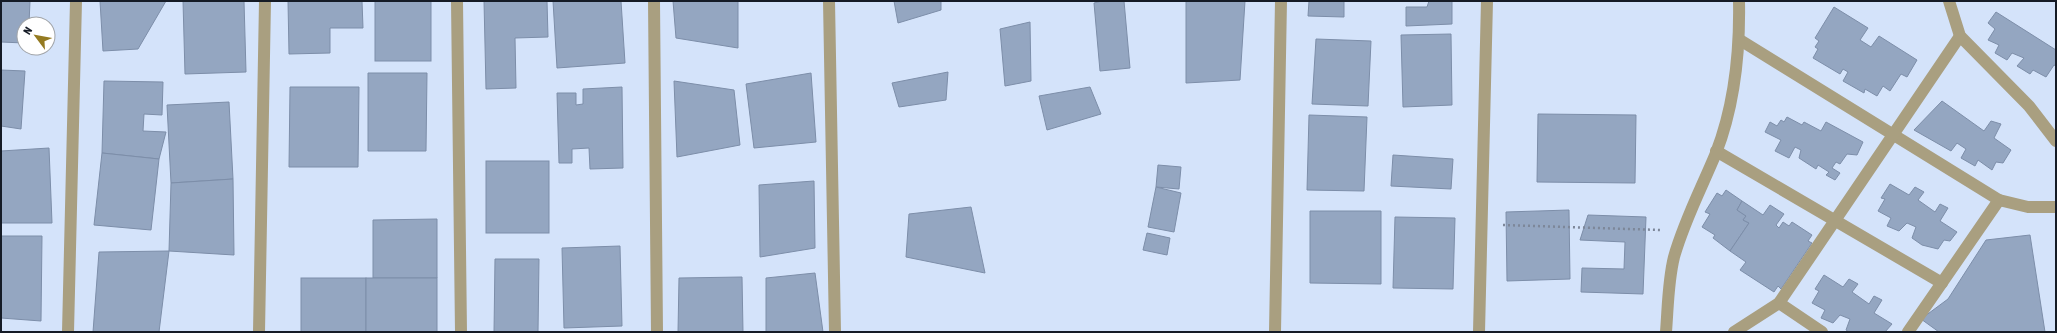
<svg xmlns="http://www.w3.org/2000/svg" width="2057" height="333" font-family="'Asap Condensed',sans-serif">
<rect width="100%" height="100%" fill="#d4e3fa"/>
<g fill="#94a6c1" stroke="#7d8ea9">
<polygon points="1,1 30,1 29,24 24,24 24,43 1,42"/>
<polygon points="100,1 166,1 138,49 103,51"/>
<polygon points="183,1 244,1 246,72 185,74"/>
<polygon points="288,1 362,1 363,28 330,28 330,53 289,54"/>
<rect x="375" y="1" width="56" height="60"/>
<polygon points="484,1 547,1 548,37 515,38 516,88 486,89"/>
<polygon points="553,1 621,1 625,63 557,68"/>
<polygon points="673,1 738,1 738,48 676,38"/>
<polygon points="894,1 941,1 941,10 898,23"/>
<polygon points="1102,1 1124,1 1130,68 1100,71 1094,3"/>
<polygon points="1186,1 1245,1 1240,80 1186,83"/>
<polygon points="1309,1 1344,1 1344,17 1308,16"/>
<polygon points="1429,1 1452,1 1452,24 1406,26 1406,7 1427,7"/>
<polygon points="1834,7 1868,28 1860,40 1871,47 1879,36 1917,60 1907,77 1901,74 1890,91 1883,86 1877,96 1865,89 1864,93 1843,81 1848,72 1843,69 1840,74 1813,58 1818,49 1815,47 1819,41 1815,38"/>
<polygon points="1996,12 2056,50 2056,66 2054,65 2046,77 2033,70 2030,74 2017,66 2024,58 2012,53 2007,60 1995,53 1999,45 1988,40 1995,29 1988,23"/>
<polygon points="1030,22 1031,81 1005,86 1000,29"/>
<polygon points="1451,34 1452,105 1403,107 1401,35"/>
<polygon points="1316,39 1371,41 1368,106 1312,104"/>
<polygon points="1,70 25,71 21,129 1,126"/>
<polygon points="948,72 946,100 899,107 892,83"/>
<polygon points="368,73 427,73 426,151 368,151"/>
<polygon points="811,73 816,142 754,148 746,84"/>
<polygon points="104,81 163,82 162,115 144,114 143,131 166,132 159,159 102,153"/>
<polygon points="674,81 734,90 740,145 677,157"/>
<polygon points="290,87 359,87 358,167 289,167"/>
<polygon points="622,87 623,168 590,169 589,148 572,149 572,163 559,163 557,93 576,93 576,105 583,104 583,89"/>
<polygon points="1090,87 1101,114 1047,130 1039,96"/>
<polygon points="1942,101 1984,131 1991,121 2001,124 1994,138 2011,150 2003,163 1996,162 1992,170 1978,160 1975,166 1961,158 1966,149 1957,143 1951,151 1914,130"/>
<polygon points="229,102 233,179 171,183 167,105"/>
<polygon points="1538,114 1636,115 1635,183 1537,182"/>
<polygon points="1309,115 1367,117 1364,191 1307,190"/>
<polygon points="1787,117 1802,125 1804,122 1821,131 1826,122 1863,142 1857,155 1847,154 1840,164 1836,162 1832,168 1840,173 1835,180 1826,175 1829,172 1818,165 1816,169 1799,158 1801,150 1795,147 1789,158 1775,151 1781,140 1765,132 1770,122 1777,126 1781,120 1784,122"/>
<polygon points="49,148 52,223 1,223 1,151"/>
<polygon points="102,153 159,159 151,230 94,225"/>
<polygon points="1393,155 1453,159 1451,189 1391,186"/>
<rect x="486" y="161" width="63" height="72"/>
<polygon points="1158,165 1181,167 1179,189 1156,187"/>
<polygon points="233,179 234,255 169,251 171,183"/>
<polygon points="814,181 815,248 760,257 759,185"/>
<polygon points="1890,184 1909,195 1915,187 1924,192 1918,200 1935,212 1940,204 1948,208 1940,221 1957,232 1950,241 1944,240 1938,249 1922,245 1912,238 1916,227 1907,223 1899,231 1887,226 1891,218 1878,211 1885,199 1881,198"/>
<polygon points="1156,187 1181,193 1174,232 1148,227"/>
<polygon points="1726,190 1742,201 1737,210 1746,216 1743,220 1749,223 1730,251 1713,238 1715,235 1702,227 1710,214 1705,212 1717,193 1722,196"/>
<polygon points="1742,201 1763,215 1770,205 1784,214 1776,225 1779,228 1783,222 1789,226 1792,222 1812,235 1808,241 1812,243 1781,289 1778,286 1774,292 1740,270 1746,262 1730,251 1749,223 1743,220 1746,216 1737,210"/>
<polygon points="971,207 985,273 906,257 909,214"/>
<polygon points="1569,210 1570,279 1507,281 1506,212"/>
<polygon points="1310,211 1381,211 1381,284 1310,283"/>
<polygon points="1588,215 1646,217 1643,294 1581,292 1582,268 1624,269 1625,242 1580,240"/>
<polygon points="1395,217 1455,218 1453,289 1393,288"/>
<polygon points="437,219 437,278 373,278 373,220"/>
<polygon points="1147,233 1170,238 1167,255 1143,250"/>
<polygon points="2030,235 2045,332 1939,332 1921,319 1948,299 1986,240"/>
<polygon points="1,236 42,236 41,321 1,318"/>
<polygon points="620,246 622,326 564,328 562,248"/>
<polygon points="169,251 159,332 93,332 99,252"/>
<polygon points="495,259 539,259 538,332 494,332"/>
<polygon points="815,273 823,332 766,332 766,278"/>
<polygon points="1824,275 1843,287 1849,279 1858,284 1852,292 1869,304 1874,296 1882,300 1874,313 1892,324 1885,332 1849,332 1846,330 1850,319 1840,315 1833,323 1821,318 1825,310 1812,303 1819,291 1815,289"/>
<polygon points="742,277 743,332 678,332 679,278"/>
<rect x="301" y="278" width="65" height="54"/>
<rect x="366" y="278" width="71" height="54"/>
</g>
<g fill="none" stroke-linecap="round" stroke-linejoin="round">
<polyline stroke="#7d8799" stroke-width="2.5" stroke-dasharray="2 3" stroke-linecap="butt" points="1503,225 1660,230"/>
<g stroke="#a99f80" stroke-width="12">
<polyline points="457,1 461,332"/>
<polyline points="654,1 657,332"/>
<polyline points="829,1 835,332"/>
<polyline points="1949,1 1960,36 2029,106 2056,141"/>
<polyline points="1740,40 1999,200 2028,207 2056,207"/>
<polyline points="1716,151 1942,283"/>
<polyline points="1779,303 1822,332"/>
<polyline points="68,332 76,1"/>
<polyline points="259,332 265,1"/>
<polyline points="1275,332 1281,1"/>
<polyline points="1479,332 1487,1"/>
<path d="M 1666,332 C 1668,307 1668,281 1674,257 C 1684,221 1702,187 1716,153 C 1735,104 1740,53 1739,1"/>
<polyline points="1734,332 1779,303 1960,36"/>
<polyline points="1908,332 1999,200"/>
</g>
</g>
<rect width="2057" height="333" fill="none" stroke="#151b26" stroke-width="4"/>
<g transform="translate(36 36) rotate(302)"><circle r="19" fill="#ffffff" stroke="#a1a4a8"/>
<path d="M0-3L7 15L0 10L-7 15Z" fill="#947a21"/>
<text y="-6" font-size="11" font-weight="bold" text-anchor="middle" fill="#151b26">N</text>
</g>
</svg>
